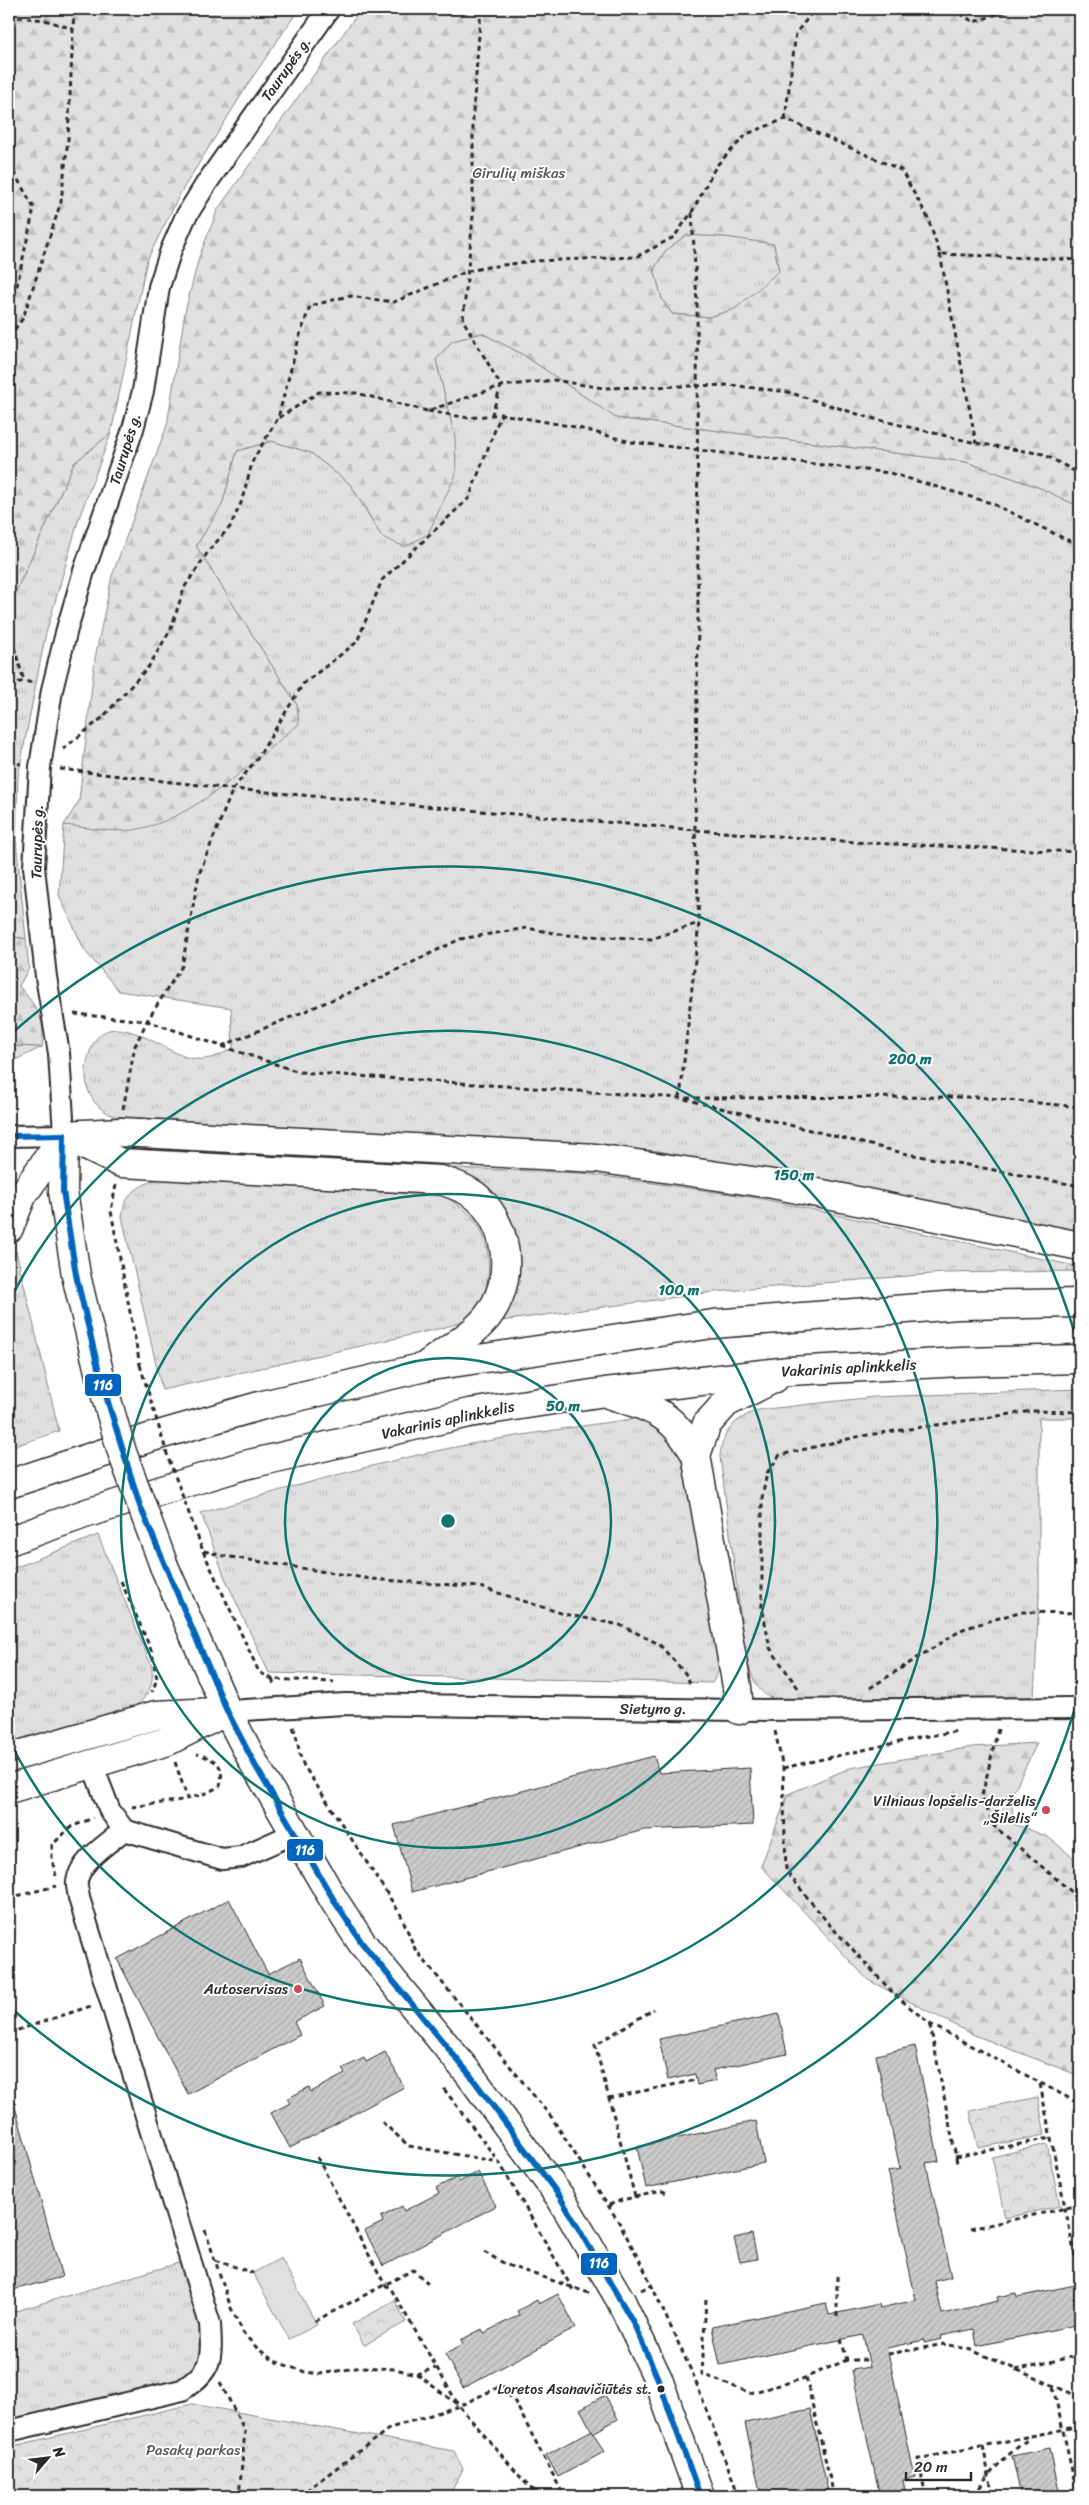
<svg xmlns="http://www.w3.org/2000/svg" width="1089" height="2505" font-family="Sriracha,sans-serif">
<defs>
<pattern id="grass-tufts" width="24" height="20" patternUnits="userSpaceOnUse" patternTransform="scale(1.25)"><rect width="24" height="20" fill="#e0e0e0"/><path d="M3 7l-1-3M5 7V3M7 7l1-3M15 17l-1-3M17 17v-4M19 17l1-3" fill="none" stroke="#c0c0c0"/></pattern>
<pattern id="forest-firs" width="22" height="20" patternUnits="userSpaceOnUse" patternTransform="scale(1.25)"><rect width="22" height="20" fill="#e0e0e0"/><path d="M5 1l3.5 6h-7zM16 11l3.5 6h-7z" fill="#c0c0c0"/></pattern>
<pattern id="park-crowns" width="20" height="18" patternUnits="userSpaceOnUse" patternTransform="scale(1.25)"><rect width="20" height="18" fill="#e0e0e0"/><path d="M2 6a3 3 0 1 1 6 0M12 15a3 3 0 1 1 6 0" fill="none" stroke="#c0c0c0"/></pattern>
<pattern id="building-hatch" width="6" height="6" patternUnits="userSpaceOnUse" patternTransform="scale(1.25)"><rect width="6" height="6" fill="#cbcbcb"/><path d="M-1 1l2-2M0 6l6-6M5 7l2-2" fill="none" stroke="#aeaeae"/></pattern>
</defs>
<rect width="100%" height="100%" fill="#fff"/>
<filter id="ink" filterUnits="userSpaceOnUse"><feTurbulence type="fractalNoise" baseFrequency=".02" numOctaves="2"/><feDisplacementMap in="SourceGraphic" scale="10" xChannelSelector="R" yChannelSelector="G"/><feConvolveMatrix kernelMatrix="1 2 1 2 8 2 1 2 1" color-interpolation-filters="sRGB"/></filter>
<g filter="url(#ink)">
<g fill="url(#grass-tufts)" stroke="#868686">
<polygon points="686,235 725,237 774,244 779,272 735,309 709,317 672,314 662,299 654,269 665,251"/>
<path d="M 482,333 L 522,354 L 616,418 L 966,462 L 1038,487 L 1080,507 L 1080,1239 L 659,1151 L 113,1116 C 100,1109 93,1104 88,1089 C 84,1075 86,1062 91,1049 C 109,1002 162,1052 190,1058 C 206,1062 219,1056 233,1048 L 231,1008 L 119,991 L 85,951 L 59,895 L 64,825 L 130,830 L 297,705 L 196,546 L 222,505 L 237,451 L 272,441 L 311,453 L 351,485 L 382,537 L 455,438 L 436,360 L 452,341 Z"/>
<polygon points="111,433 79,518 45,637 18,777 16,840 26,939 9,936 9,607 74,463"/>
<polygon points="9,1046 42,1047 9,1063"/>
<path d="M 454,1168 L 582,1173 L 758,1198 L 1080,1267 L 1080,1271 L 944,1273 L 714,1292 L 501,1321 C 537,1260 519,1199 454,1168 Z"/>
<path d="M 159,1178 L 444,1196 C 455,1203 466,1209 474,1219 C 496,1247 495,1304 460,1322 C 455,1325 448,1326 442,1328 L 162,1390 L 122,1217 C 124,1193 138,1187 159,1178 Z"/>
<polygon points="16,1251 59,1431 9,1448 9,1266"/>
<path d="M 1080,1389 L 1080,1418 L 1039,1418 L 1039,1598 L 1034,1697 L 789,1701 C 783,1700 774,1700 769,1697 C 753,1688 749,1667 745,1651 L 720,1456 C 722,1431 735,1419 758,1410 L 874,1397 Z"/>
<path d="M 640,1418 L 663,1427 L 681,1456 L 720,1668 L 712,1683 L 269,1673 L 225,1578 L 201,1513 C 274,1492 347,1471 422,1454 C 494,1438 567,1428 640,1418 Z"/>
<path d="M 98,1535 L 152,1667 C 154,1691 146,1698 128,1712 L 9,1745 L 9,1570 Z"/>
<path d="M 182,2262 C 189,2284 206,2328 204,2350 C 203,2361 194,2373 186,2379 L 9,2424 L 9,2313 Z"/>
</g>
<g fill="url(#forest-firs)" stroke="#868686" fill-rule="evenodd">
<polygon points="9,9 299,9 252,78 181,192 147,260 111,433 74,463 9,607"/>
<path d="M 361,9 L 1080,9 L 1080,507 L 1038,487 L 966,462 L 616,418 L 522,354 L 482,333 L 452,341 L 436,360 L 455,438 L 456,474 L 428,534 L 405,547 L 382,537 L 351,485 L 311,453 L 272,441 L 237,451 L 222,505 L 196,546 L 297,705 L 299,724 C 252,762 193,821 133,830 C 111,833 85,827 64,825 L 79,801 L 95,658 L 112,576 L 167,425 L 185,312 L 199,257 L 218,209 ZM 686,235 L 725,237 L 774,244 L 779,271 L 735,309 L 709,317 L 672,314 L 662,299 L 654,269 L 665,251 Z"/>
<path d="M 9,936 L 26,939 L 29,968 L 19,986 C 37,1008 46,1018 42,1047 L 9,1046 Z"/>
<polygon points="1037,1743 1011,1797 1014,1824 1048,1837 1080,1863 1080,2076 974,2035 868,1980 761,1866 788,1794 850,1768 973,1747"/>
</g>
<g fill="url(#park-crowns)" stroke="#868686">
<polygon points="1038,2097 1045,2135 978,2148 970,2111"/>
<polygon points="1047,2144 1060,2206 1005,2218 992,2157"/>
<polygon points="395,2301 406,2322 364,2345 352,2324"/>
<polygon points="192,2404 454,2451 463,2469 449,2496 9,2496 9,2447"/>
</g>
<polygon fill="#e0e0e0" stroke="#868686" points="281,2258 317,2325 289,2339 253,2273"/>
<g fill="url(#building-hatch)" stroke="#2b2b2b">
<polygon points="654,1756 659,1773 750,1768 753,1825 644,1830 412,1892 394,1825"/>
<polygon points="229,1899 268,1974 300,1958 325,2006 294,2022 300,2035 188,2094 117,1959"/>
<polygon points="779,2014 787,2054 713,2070 716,2081 697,2085 695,2074 668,2080 659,2039"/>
<polygon points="915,2046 939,2161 926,2163 951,2277 935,2281 942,2314 998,2301 997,2297 1016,2293 1017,2297 1080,2284 1080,2324 977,2346 974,2329 941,2336 942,2339 924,2343 924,2340 887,2348 915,2477 903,2480 906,2496 880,2496 852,2370 870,2367 863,2335 720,2365 712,2327 826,2303 829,2315 879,2304 880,2308 916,2300 888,2171 900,2169 876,2055"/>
<polygon points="385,2052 404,2087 290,2148 271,2113 290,2103 287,2099 309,2087 311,2092 345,2074 342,2069 364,2058 366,2062"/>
<polygon points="14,2103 62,2277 9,2291 9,2104"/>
<polygon points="756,2121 764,2163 646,2188 637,2147"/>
<polygon points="478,2172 496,2206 383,2266 365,2231 383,2222 381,2217 402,2206 404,2211 439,2193 436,2188 457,2177 459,2182"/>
<polygon points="752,2234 757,2259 740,2262 734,2238"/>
<polygon points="558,2294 576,2328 463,2388 445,2354 463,2344 461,2340 482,2329 484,2333 519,2315 517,2311 537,2300 539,2304"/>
<polygon points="605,2395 618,2419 593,2433 580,2409"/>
<polygon points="810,2409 829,2496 761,2496 745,2423"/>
<polygon points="592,2430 604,2452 558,2477 546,2455"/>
<polygon points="1050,2448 1060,2496 1021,2496 1012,2456"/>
</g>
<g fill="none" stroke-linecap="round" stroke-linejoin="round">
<defs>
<g id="minor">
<polyline points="9,1136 64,1135 59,1053 46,977 34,867 40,767 52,690 67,629 84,571 133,429 143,391 159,287 171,250 185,218 206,184 329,9"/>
<polyline points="227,1711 345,1704 739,1710 1080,1708"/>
<polyline points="92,1764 110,1811 124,1830 222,1859 241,1857 295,1833"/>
<path d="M 9,2431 L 182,2390 C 213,2370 212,2359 210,2324 L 79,1898 C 79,1893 76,1887 77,1882 C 79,1861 109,1843 124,1830"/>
</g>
<g id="secondary">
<polyline points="64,1135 63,1191 76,1275 100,1376"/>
<polyline points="164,1566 227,1711 255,1765 335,1902 362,1943 470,2075 560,2197 621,2301 658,2379 700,2496"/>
</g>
<g id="trunk">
<polyline points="64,1135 121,1132 596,1158 773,1184 1080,1246"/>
<path d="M 65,1136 L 121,1163 L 440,1180 C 453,1184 468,1189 478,1198 C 513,1231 515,1291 480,1325 C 465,1340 445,1351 428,1364"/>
<polyline points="9,1228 22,1196 64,1135"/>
<path d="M 609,1394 C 655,1410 670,1411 696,1455 L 737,1687 L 739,1710"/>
<polyline points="696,1455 707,1424 726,1403 775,1378"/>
<polyline points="9,1484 152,1437 263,1405 425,1367 713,1324 958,1305 1080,1303"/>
<polyline points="9,1541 87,1513 245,1465 469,1413 605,1392 789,1371 961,1362 1080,1359"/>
<polyline points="9,1758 156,1715 215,1712"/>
<polyline points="9,1789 168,1741 227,1711"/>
</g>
</defs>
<use href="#minor" stroke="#2b2b2b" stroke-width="24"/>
<use href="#secondary" stroke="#2b2b2b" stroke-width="31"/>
<use href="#trunk" stroke="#2b2b2b" stroke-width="31"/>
<g stroke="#2b2b2b" stroke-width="3" stroke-dasharray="5 4" stroke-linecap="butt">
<polyline points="481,9 473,112 473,217 463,320 501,386 492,414"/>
<polyline points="952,9 974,22 1012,9"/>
<polyline points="9,16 45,20 73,29"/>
<polyline points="785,119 796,33 815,9"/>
<polyline points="9,164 34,208 9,322"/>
<polyline points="692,213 697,302 698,624 695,830 699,923 680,1098 903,1153 1080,1186"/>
<polyline points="940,254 976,443"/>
<polyline points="9,337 23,318 61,202 68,139 74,9"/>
<polyline points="428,411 469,418 501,414 575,427 631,442 890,473 991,503 1080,546"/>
<polyline points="279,418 319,392 356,393 427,411 501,386 554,380 603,388 730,385 788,392 867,417 976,443 1043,454 1080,474"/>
<polyline points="9,630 24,681"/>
<polyline points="9,685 24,681 33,683"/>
<polyline points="63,749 102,718 149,666 171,629 184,588 210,549 230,527 241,503 253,460 278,418 299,338 310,306 349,296 394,302 468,271 488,267 534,261 636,257 674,237 692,212 716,166 747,134 785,119 901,170 927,216 940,254 1080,260"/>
<polyline points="9,762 21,764"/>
<polyline points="60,769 233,789 695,830 869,843 1080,852"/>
<polyline points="9,884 15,880"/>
<polyline points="74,1014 147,1021 299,1072 680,1098"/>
<polyline points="222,1046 360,988 460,939 527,928 565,935 651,939 699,923"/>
<polyline points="686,1098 978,1097 1080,1107"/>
<polyline points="123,1109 135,1046 147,1021 182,966 199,874 233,789 257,759 303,684 357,642 382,580 469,498 501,414"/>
<polyline points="116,1185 111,1211 140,1365"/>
<polyline points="203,1551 259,1672 272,1679 334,1682"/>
<polyline points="204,1551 224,1556 371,1579 480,1587 564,1614 620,1625 659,1644 685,1673 692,1687"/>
<polyline points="121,1581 152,1652 157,1679 152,1692"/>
<polyline points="272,1679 275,1687"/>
<polyline points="798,1688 770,1648 762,1607 762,1498 767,1473 780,1455 861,1436 1032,1411 1080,1412"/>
<polyline points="870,1688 963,1629 1019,1612 1080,1613"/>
<path d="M 293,1727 C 299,1739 297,1751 304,1766 L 401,1915 L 415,1949 L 552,2118 L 620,2224 L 644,2269 L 694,2377 L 739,2496"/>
<polyline points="998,1729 982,1796 994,1826 1080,1899"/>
<polyline points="775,1731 783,1768 786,1871 828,1923 895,1995 930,2024 1080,2104"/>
<polyline points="175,1762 188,1800"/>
<polyline points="783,1768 917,1738 958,1731"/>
<path d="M 132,1807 C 163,1802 193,1802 220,1786 C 225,1765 217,1760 197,1754"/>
<polyline points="56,1876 52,1860 52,1845 71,1827 93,1818"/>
<polyline points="9,1898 56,1886"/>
<polyline points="930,2025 957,2163"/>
<polyline points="9,2033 91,2006"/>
<polyline points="1040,2084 1077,2266"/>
<polyline points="444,2089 499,2162 573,2290"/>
<polyline points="609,2098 696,2080"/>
<polyline points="382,2122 409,2146 499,2162"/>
<polyline points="317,2157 385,2285 391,2289 459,2406 530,2488 543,2496"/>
<polyline points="955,2157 1051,2138"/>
<polyline points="635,2197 595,2045 654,2009"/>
<polyline points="609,2205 622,2200 662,2191 667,2193"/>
<polyline points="970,2229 1080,2205"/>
<polyline points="205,2230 231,2308 244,2334 257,2348 274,2361 305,2372 320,2374 362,2367 395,2369 416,2374 436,2368"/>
<polyline points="484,2252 507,2265 589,2293"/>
<polyline points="215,2260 253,2273"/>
<polyline points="641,2290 652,2285"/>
<polyline points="706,2299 702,2374 750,2393 802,2379 847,2360"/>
<polyline points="837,2317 837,2274"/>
<polyline points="315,2321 413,2270 428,2283"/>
<polyline points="841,2339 847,2360 868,2360"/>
<polyline points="888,2354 945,2344 971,2350 1080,2397"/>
<polyline points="1015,2370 1080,2355"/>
<polyline points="417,2374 458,2405"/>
<polyline points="806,2378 834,2496"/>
<polyline points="220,2382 245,2431 239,2496"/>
<polyline points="1053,2387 1078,2496"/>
<polyline points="983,2446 993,2496"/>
<polyline points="299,2496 390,2428 459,2406 501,2386 515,2402 564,2496"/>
<polyline points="926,2496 918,2459 1080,2426"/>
<path d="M 974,2496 C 991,2470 1005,2456 1030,2438"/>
</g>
<use href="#minor" stroke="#fff" stroke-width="20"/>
<use href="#secondary" stroke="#fff" stroke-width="28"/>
<use href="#trunk" stroke="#fff" stroke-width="28"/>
<defs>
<polyline id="secondary-bridge" points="100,1376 122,1452 164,1566"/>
</defs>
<use href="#secondary-bridge" stroke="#2b2b2b" stroke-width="31" stroke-linecap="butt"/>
<polyline stroke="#2b2b2b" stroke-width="3" stroke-dasharray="5 4" stroke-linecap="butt" points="140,1365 168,1457 203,1551"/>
<use href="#secondary-bridge" stroke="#fff" stroke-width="28"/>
<defs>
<g id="bus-1">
<polyline points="64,1135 63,1191 76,1275 100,1376 140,1506 227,1711 255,1765 335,1902 362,1943 470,2075 560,2197 633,2322 658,2379 700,2496"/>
<polyline points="9,1136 64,1135"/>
</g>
</defs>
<use href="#bus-1" stroke="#fff" stroke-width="10"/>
<use href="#bus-1" stroke="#0065bd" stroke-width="6"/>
</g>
</g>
<g fill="none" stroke="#0f766e" stroke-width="2.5">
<circle cx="448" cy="1521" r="163"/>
<circle cx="448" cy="1521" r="327"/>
<path d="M9 1302A490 490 0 1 1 9 1740"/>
<path d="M1080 1690A654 654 0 0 1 10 2007M10 1035A654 654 0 0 1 1080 1352"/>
</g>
<g fill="#d1495b" stroke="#fff" stroke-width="2">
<circle cx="1046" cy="1810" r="5"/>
<circle cx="298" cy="1989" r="5"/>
</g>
<circle fill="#2b2b2b" stroke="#fff" stroke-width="2" cx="661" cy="2389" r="4.5"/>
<g text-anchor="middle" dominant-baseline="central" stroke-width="4" stroke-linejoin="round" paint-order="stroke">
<g font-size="14" fill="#2b2b2b" stroke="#fff" text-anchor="end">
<text x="652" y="2389">Loretos Asanavičiūtės st.</text>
</g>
<g font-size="15" fill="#2b2b2b" stroke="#fff">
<text transform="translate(286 69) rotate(-55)">Taurupės g.</text>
<text transform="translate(125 449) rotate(-73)">Taurupės g.</text>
<text transform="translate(37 842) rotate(-89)">Taurupės g.</text>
<text transform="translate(849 1368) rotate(-3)">Vakarinis aplinkkelis</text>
<text transform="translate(448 1420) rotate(-12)">Vakarinis aplinkkelis</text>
<text x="653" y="1709">Sietyno g.</text>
</g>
<g font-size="15" fill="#585858" stroke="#fff">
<text x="519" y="173">Girulių miškas</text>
<text x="193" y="2450">Pasakų parkas</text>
</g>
<g font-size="15" fill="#2b2b2b" stroke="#fff" text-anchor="end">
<text x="1036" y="1801">Vilniaus lopšelis-darželis<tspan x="1036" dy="17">„Šilelis“</tspan></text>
<text x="288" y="1989">Autoservisas</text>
</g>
</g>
<circle cx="448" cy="1521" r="8" fill="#0f766e" stroke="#fff" stroke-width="2.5"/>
<g font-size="15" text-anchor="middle" font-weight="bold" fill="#0f766e" stroke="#fff" stroke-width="4" stroke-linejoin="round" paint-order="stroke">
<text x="910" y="1064">200 m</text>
<text x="794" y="1180">150 m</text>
<text x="679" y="1295">100 m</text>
<text x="563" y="1411">50 m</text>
</g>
<g stroke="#fff" stroke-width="2">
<rect x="84" y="1373" width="38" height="24" rx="5" fill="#0065bd"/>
<rect x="286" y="1838" width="38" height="24" rx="5" fill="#0065bd"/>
<rect x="580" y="2252" width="38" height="24" rx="5" fill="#0065bd"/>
</g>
<g font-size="14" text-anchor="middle" font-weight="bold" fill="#fff">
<text x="103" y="1390">116</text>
<text x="305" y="1855">116</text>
<text x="599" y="2268">116</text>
</g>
<rect width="1089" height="2505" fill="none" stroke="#fff" stroke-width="30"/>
<rect x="15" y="15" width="1059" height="2475" fill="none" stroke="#2b2b2b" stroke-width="2" filter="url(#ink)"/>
<g transform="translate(48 2458) rotate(62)" stroke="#ffffff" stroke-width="4" paint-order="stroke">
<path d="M0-4L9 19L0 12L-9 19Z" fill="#2b2b2b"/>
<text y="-8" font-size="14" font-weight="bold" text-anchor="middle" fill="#2b2b2b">N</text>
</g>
<path d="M906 2472v8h65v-8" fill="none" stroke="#2b2b2b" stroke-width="2.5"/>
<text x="914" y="2472" font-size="15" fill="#2b2b2b" stroke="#ffffff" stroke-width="4" paint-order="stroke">20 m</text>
</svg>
